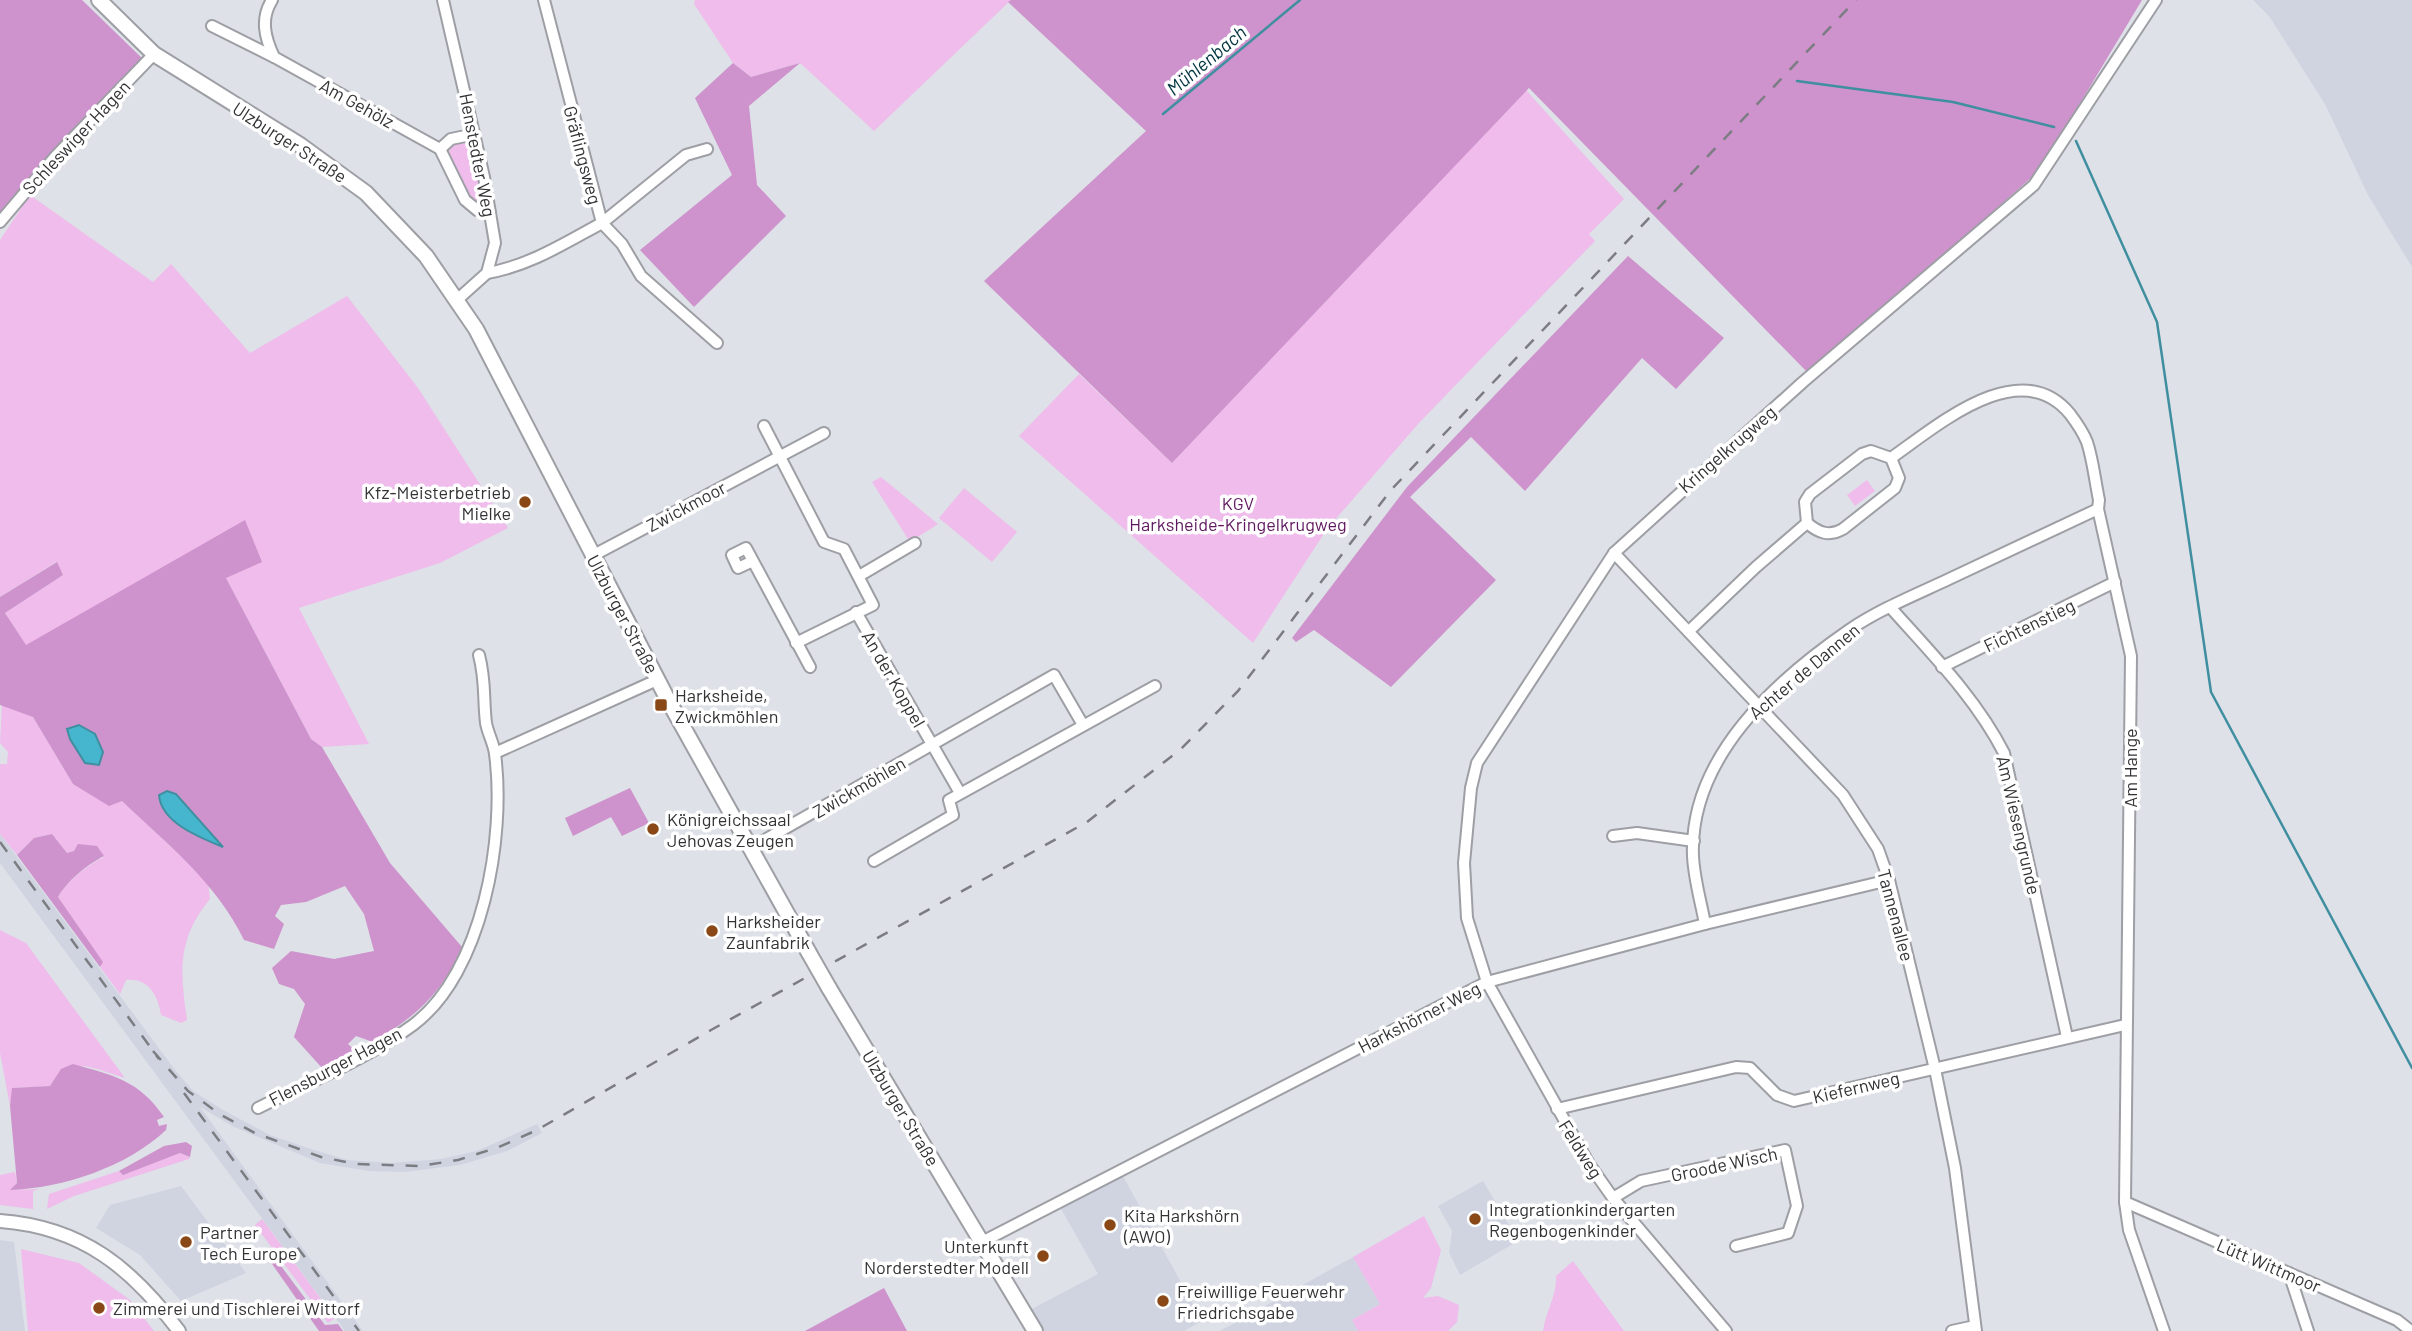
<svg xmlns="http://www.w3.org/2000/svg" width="2412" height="1331" font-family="Barlow,sans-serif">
<rect width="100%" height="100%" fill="#dee1e7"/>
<g fill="#d0d4e1">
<polygon points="2253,0 2412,0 2412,267 2368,195 2325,104 2269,16"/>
<polygon points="0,834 175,1070 193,1091 223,1110 270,1135 308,1148 347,1160 390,1163 441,1159 477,1151 537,1124 542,1133 507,1151 460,1165 404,1172 369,1171 320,1163 234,1127 200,1107 363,1331 345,1331 0,863"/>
<polygon points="1123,1176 1202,1321 1184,1331 1043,1331 1030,1310 1098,1274 1060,1207"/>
<polygon points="1483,1181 1518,1241 1460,1275 1449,1252 1452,1231 1438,1206"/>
<polygon points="181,1186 246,1273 181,1301 140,1255 96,1228 110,1205"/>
<polygon points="0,1240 14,1242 25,1331 0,1331"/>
<polygon points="1353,1257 1380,1304 1352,1320 1358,1331 1220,1331"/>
</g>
<g fill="#efbcec">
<polygon points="695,0 1011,0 874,131 800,63 751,77 733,63 694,4"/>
<polygon points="1526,90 1624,199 1589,234 1595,241 1419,423 1327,529 1253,643 1019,436 1079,374 1172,463"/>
<path d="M 464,141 C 480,148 479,185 481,201 L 477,203 L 468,195 L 448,155 L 452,144 Z"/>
<polygon points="30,195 153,282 171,264 250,353 347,296 418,388 508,528 440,563 299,608 369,744 322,747 311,739 226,578 245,521 26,646 5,613 63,575 56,562 0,597 0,240"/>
<polygon points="881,477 938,524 910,542 872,482"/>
<polygon points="1867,480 1875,491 1855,506 1847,495"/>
<polygon points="964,488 1017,532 992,562 939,518"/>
<path d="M 2,703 L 33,717 L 73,784 L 122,801 L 208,881 L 210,899 C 177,939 180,971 187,1020 L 181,1023 L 161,1015 C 158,995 148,977 126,980 L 120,994 L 100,967 L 102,962 L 58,897 C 67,881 88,865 104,857 L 74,851 L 67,853 L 52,834 L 34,838 L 17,855 L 0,834 L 0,764 L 7,764 L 8,752 L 0,743 Z"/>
<path d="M 0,930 L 26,943 L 125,1078 C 92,1069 72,1053 50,1086 L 13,1088 L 10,1106 L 0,1053 Z"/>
<polygon points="180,1153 190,1157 189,1159 74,1196 47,1209 49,1194 119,1171 123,1174"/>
<polygon points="15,1172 17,1183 11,1190 39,1189 33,1191 33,1209 0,1205 0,1175"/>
<polygon points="1424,1216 1441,1250 1431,1288 1423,1298 1438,1296 1459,1305 1457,1322 1448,1331 1358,1331 1352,1320 1380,1304 1353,1257"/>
<polygon points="262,1219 335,1318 328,1323 255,1225"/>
<polygon points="21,1249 79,1263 130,1300 154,1331 28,1331"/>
<path d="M 1573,1261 L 1624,1331 L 1543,1331 C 1546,1310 1557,1296 1556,1276 Z"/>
</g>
<g fill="#ce92cc">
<polygon points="0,0 82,0 145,61 0,219"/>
<polygon points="1011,0 2142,0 2040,170 1809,374 1529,88 1172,463 984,281 1146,131 1008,2"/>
<polygon points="733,63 751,77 800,63 749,106 757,185 786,216 694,307 640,250 732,175 695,98"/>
<polygon points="1628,256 1724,338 1676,389 1642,358 1525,491 1471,437 1410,497 1496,580 1391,687 1314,630 1296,642 1292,638 1407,487"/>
<path d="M 245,520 L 262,562 L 226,578 L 311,739 L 322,747 L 390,863 L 462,947 C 444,992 414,1018 373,1042 L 356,1036 L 348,1044 L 357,1052 L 323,1069 L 294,1037 L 305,1004 L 294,989 L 279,984 L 272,968 L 291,951 L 334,959 L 374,951 L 364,914 L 345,886 L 306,902 L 281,905 L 275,916 L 284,924 L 274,949 L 244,940 C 216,882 168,845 122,801 L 109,806 L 73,784 L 33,717 L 0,705 L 0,597 L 57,562 L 63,575 L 5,613 L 26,645 Z"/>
<polygon points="630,788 649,823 622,836 611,817 573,836 565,818"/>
<path d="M 52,834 L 67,853 L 74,851 L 78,844 L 97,846 L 104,856 C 88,864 67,881 58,897 L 103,962 L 100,967 L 17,855 L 34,838 Z"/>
<path d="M 73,1064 C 112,1075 139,1080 164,1117 L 157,1120 L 159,1126 L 167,1124 L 166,1130 C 127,1167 63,1188 10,1190 L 17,1183 L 10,1106 L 12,1088 L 50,1086 L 61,1069 Z"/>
<polygon points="186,1142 192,1146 190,1157 180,1153 123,1175 119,1171 164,1146"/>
<polygon points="263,1251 272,1254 325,1325 338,1324 343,1331 319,1331"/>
<polygon points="884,1288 907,1331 805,1331"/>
</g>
<g fill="#46b6ce" stroke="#408fa0" stroke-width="2">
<polygon points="79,725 95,734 103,752 99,765 85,763 70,739 67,729"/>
<path d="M 167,791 L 176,794 L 223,847 C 201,838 161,823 159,795 Z"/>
</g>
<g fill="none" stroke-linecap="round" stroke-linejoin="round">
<g stroke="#408fa0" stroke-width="2.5">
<polyline points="1797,81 1953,102 2054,127"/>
<polyline points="1163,114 1300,0"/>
<polyline points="2076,141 2157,322 2211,692 2412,1068"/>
</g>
<defs>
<g id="minor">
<path d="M 272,0 C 260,19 265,38 274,57 L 440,149 L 465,200 L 477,210 L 490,213"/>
<polyline points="443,0 484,177 495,243 487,273 458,299"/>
<polyline points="544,0 602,223 686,155 707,149"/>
<polyline points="212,26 274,57"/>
<polyline points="440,149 451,139 475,134"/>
<polyline points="0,222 55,157 154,54"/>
<path d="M 487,273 C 529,266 565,243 602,223 L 622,244 L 641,276 L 717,343"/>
<polyline points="764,426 824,542 844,549 873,605 796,643"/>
<path d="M 1807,523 C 1819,533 1829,537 1843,529 L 1895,488 L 1899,478 L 1891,458"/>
<polyline points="1614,553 1843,795 1878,849 1889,880 1935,1069 1955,1168 1976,1331"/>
<polyline points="592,556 824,433"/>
<polyline points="753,561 738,568 732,555 746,548 810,667"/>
<polyline points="859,576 915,543"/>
<path d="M 1890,607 C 1931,653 1976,698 2004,753 L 2067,1037"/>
<polyline points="856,612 960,793"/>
<path d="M 1689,631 L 1756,567 L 1807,523 L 1805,502 L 1810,494 L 1862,454 L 1871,451 L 1891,458 C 1937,426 2020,353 2070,414 C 2076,422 2083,432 2087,442 C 2093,460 2095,481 2099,500 L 2098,509 L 2131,656 L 2125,1202 L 2129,1230 L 2164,1331"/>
<polyline points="1942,667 2115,582"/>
<polyline points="495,753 657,680"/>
<polyline points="1613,836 1637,833 1694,841"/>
<polyline points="749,849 1054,675 1083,725"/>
<polyline points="874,861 953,815 949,800 1155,686"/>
<path d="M 1705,924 C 1701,902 1694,879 1693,856 C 1689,758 1775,681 1849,630 C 1880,609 1915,595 1949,579 C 1998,556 2048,533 2098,509"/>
<path d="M 258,1108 C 309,1082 367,1059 413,1025 C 483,973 506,836 495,754 C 494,744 488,734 486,723 C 483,698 486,682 479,655"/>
<polyline points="1557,1109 1736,1067 1750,1068 1777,1095 1794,1101 2125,1025"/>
<polyline points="1613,1198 1641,1181 1785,1150 1797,1206 1788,1233 1736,1246"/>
<polyline points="2125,1202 2397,1320 2411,1331"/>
<polyline points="982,1242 1487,982 1705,924 1889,880"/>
<polyline points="2289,1273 2308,1331"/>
<polyline points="1726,1331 1613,1198 1589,1164 1487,982 1467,918 1464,863 1471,788 1477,763 1614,553 1803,382 2034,185 2156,0"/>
<polyline points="1952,1331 1975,1326"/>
</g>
<path id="tertiary" d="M 0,1221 C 82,1227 132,1268 179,1331"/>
<g id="secondary">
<polyline points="99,0 154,54 300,145 366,193 426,256 476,329 668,700 809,953"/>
<polyline points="829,988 1035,1331"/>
</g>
</defs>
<use href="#minor" stroke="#9d9fa5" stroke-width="14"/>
<use href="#tertiary" stroke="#9d9fa5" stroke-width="16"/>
<use href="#secondary" stroke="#9d9fa5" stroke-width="18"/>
<use href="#minor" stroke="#fff" stroke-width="10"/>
<use href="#tertiary" stroke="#fff" stroke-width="12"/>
<use href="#secondary" stroke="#fff" stroke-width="14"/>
<g stroke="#7c7d82" stroke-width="2.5" stroke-dasharray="12 12" stroke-linecap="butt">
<polyline points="0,842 159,1059"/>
<polyline points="153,1051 188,1091 221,1115 255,1133 321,1157 356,1164 420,1166 458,1160 499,1147 537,1130 711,1030 1087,822 1181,749 1238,691 1391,490 1856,0"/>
<polyline points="184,1093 359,1331"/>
</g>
<defs>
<polyline id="secondary-bridge" points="809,953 829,988"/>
</defs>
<use href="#secondary-bridge" stroke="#9d9fa5" stroke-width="18" stroke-linecap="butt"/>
<use href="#secondary-bridge" stroke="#fff" stroke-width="14"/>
</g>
<g fill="#8a4816" stroke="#fff" stroke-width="2.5">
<circle cx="525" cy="502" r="7"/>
<rect x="654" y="698" width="14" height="14" rx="3.5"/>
<circle cx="653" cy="829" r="7"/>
<circle cx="712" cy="931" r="7"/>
<circle cx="1475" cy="1219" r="7"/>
<circle cx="1110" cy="1225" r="7"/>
<circle cx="186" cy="1242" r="7"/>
<circle cx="1043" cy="1256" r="7"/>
<circle cx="1163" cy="1301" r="7"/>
<circle cx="99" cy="1308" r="7"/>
</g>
<g text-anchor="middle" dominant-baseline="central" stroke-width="7" stroke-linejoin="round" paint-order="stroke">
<g font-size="18" fill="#333336" stroke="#fff">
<text transform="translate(357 103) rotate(29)">Am Gehölz</text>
<text transform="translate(76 137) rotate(-47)">Schleswiger Hagen</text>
<text transform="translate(290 142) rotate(33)">Ulzburger Straße</text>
<text transform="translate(478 155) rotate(79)">Henstedter Weg</text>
<text transform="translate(583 155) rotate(75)">Gräflingsweg</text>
<text transform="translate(1727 449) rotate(-41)">Kringelkrugweg</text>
<text transform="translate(686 506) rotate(-28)">Zwickmoor</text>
<text transform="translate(623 614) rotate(62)">Ulzburger Straße</text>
<text transform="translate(2029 625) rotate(-26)">Fichtenstieg</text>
<text transform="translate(1804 671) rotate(-40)">Achter de Dannen</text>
<text transform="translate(894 679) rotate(60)">An der Koppel</text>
<text transform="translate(2130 768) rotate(-90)">Am Hange</text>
<text transform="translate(859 787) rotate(-30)">Zwickmöhlen</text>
<text transform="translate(2019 825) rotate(77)">Am Wiesengrunde</text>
<text transform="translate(1896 915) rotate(75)">Tannenallee</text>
<text transform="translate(1419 1017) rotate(-27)">Harkshörner Weg</text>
<text transform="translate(335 1066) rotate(-28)">Flensburger Hagen</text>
<text transform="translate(1856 1087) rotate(-13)">Kiefernweg</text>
<text transform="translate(901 1108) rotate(59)">Ulzburger Straße</text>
<text transform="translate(1581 1149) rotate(58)">Feldweg</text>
<text transform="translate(1724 1164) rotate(-12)">Groode Wisch</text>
<text transform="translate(2269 1265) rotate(23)">Lütt Wittmoor</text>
</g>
<g font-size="18" fill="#333336" stroke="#fff" text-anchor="start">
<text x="511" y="492" text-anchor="end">Kfz-Meisterbetrieb<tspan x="511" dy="21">Mielke</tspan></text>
<text x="675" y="695">Harksheide,<tspan x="675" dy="21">Zwickmöhlen</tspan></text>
<text x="667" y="819">Königreichssaal<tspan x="667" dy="21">Jehovas Zeugen</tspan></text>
<text x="726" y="921">Harksheider<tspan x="726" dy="21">Zaunfabrik</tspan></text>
<text x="1489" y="1209">Integrationkindergarten<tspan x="1489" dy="21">Regenbogenkinder</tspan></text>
<text x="1124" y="1215">Kita Harkshörn<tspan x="1124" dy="21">(AWO)</tspan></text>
<text x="200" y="1232">Partner<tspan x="200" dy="21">Tech Europe</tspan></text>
<text x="1029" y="1246" text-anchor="end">Unterkunft<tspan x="1029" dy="21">Norderstedter Modell</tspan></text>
<text x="1177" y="1291">Freiwillige Feuerwehr<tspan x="1177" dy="21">Friedrichsgabe</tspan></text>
<text x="113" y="1308">Zimmerei und Tischlerei Wittorf</text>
</g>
<g font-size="18" fill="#5f175f" stroke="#fff">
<text x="1238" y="503">KGV<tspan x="1238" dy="21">Harksheide-Kringelkrugweg</tspan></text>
</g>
<g font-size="19" font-style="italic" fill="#003540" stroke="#fff">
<text transform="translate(1206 60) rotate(-40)">Mühlenbach</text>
</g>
</g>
</svg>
